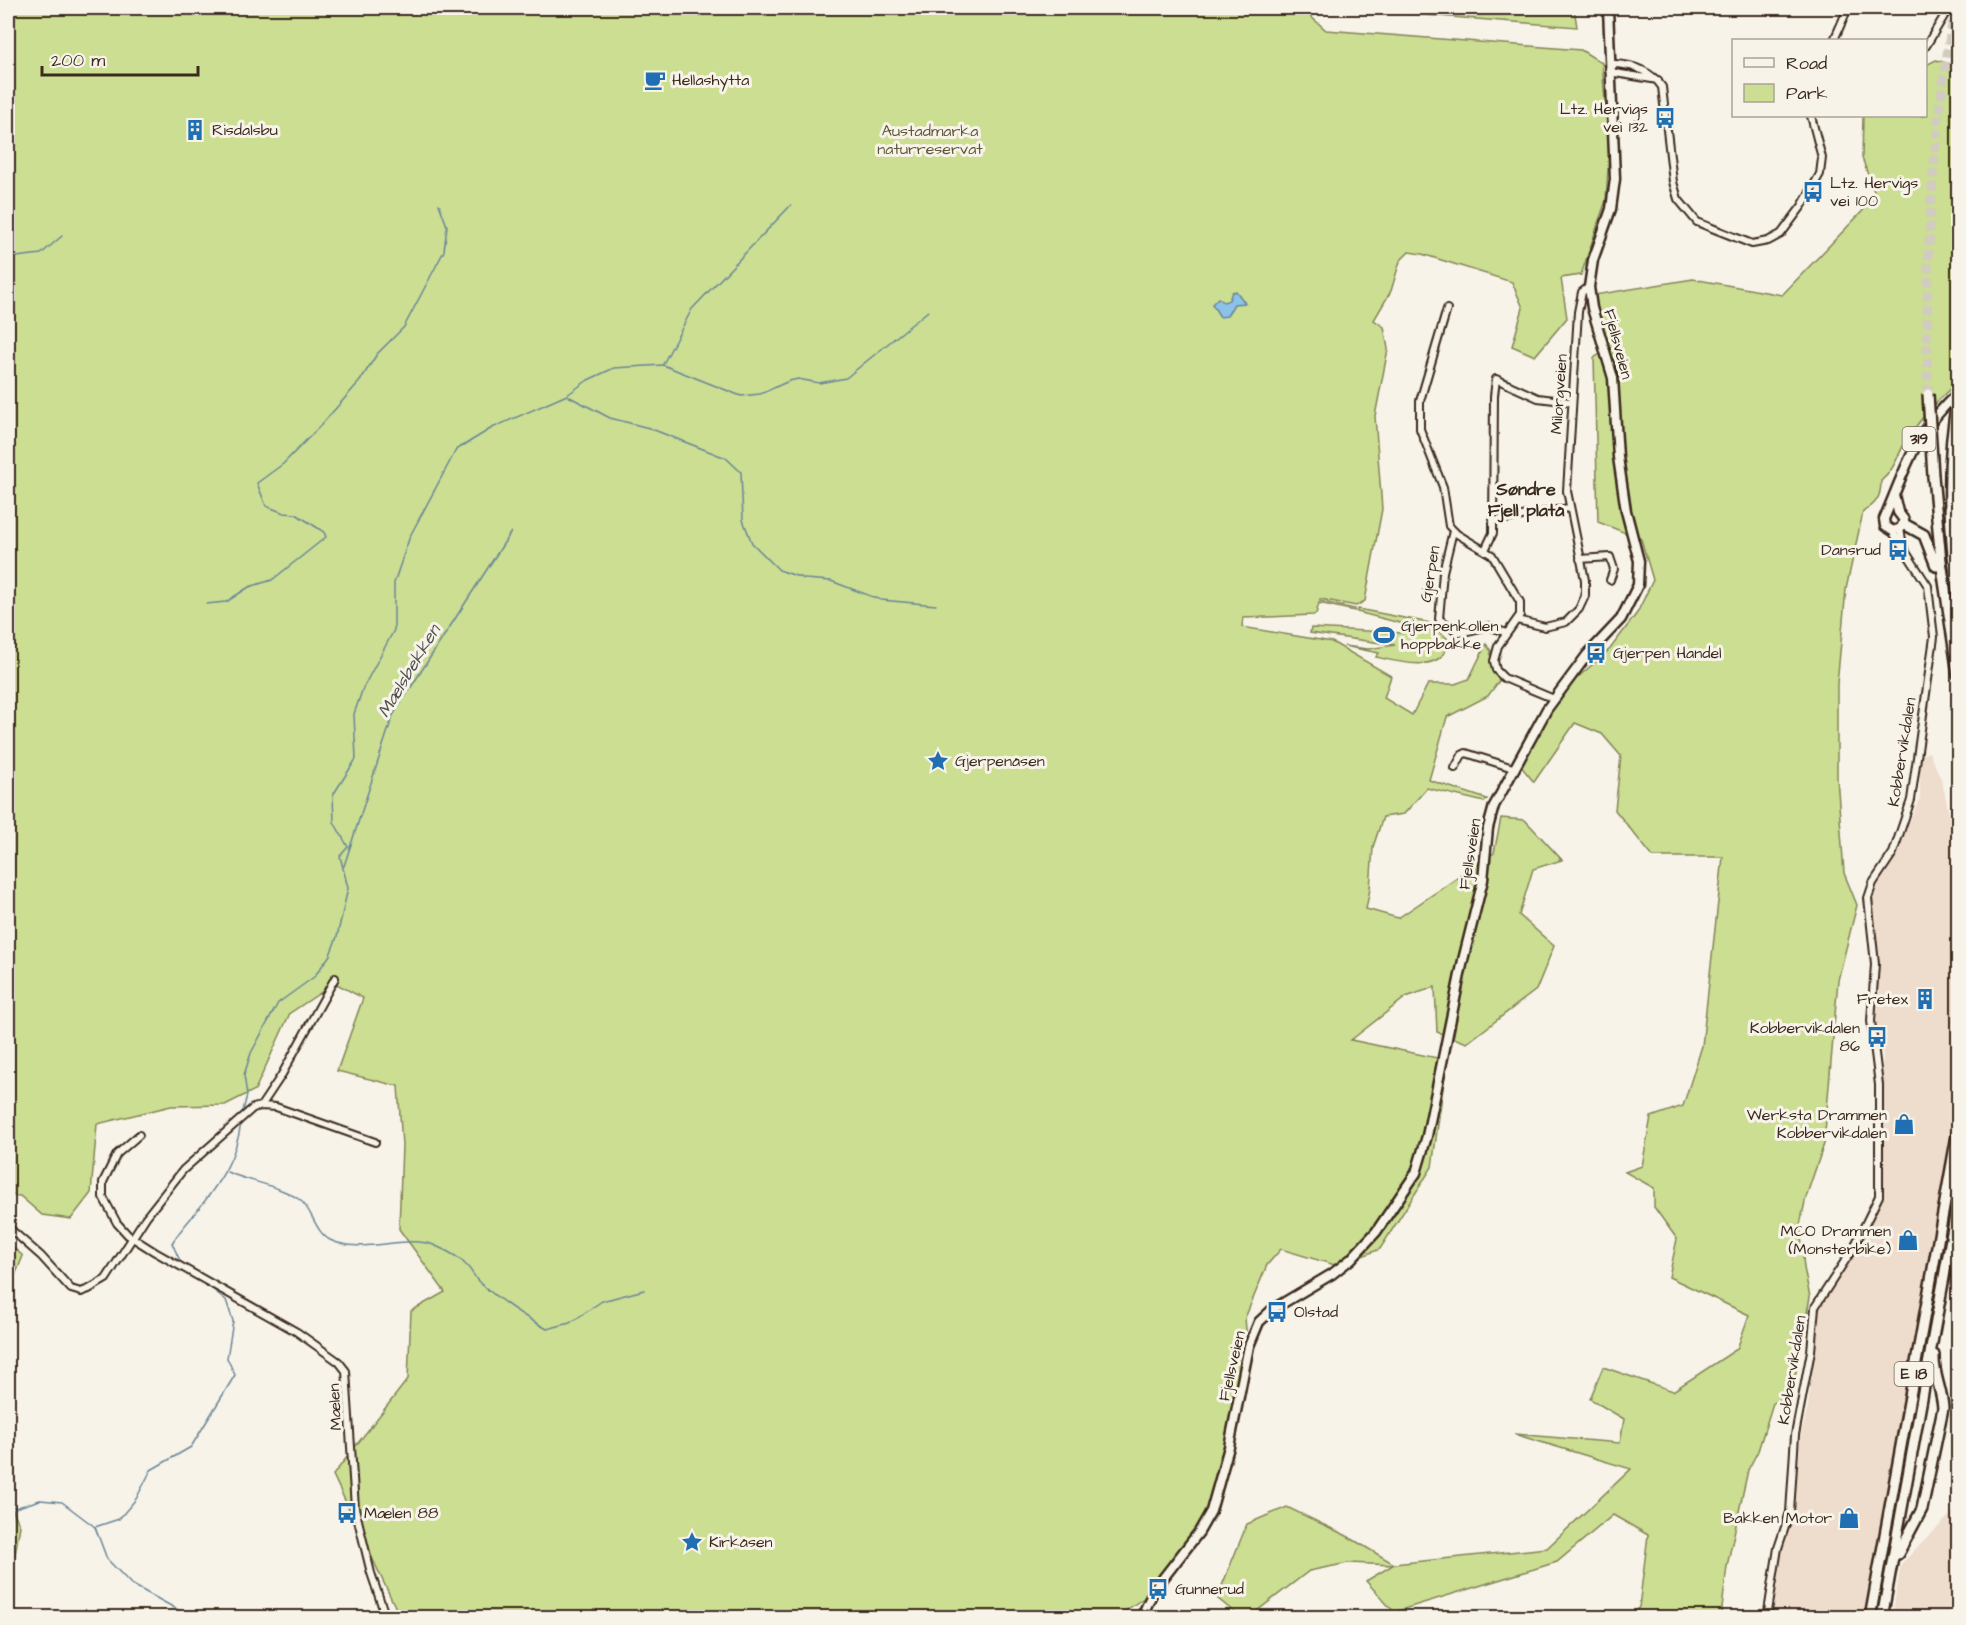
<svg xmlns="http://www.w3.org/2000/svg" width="1966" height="1625" font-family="'Architects Daughter',sans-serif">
<rect width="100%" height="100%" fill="#f7f3e8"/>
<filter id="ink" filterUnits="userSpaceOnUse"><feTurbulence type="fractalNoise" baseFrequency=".0167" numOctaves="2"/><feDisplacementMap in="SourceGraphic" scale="12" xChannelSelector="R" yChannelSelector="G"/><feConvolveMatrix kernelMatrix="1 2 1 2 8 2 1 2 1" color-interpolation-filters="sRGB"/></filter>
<g filter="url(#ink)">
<g fill="#eedccd">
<polygon points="1929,752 1942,781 1958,856 1958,1086 1876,1617 1770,1618 1782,1546 1794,1511 1801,1435 1808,1407 1819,1308 1865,1236 1879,1204 1882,1177 1880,1121 1883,1056 1875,1018 1878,989 1877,949 1871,914 1872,896 1875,885 1893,859 1920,798 1920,756"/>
<polygon points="1958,1507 1958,1617 1892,1617 1901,1564"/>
</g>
<g fill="#cbde92" stroke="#838458" stroke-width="1.5">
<polygon points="8,8 1301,8 1326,30 1581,50 1602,63 1609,153 1606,200 1581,275 1561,278 1567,318 1535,356 1512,346 1523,308 1512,282 1422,254 1409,252 1400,261 1391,291 1374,320 1384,327 1388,349 1375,416 1382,509 1365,601 1356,606 1320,599 1320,601 1355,609 1355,611 1319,603 1316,614 1313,615 1243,618 1242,627 1332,642 1391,676 1384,698 1412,715 1428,684 1455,684 1469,679 1486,644 1491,651 1491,666 1499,681 1488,696 1447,717 1429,780 1487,799 1484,802 1427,788 1404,814 1383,817 1373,847 1370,889 1366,909 1398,918 1494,853 1501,818 1525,820 1562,860 1533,869 1519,915 1554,946 1536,990 1467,1043 1437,1032 1435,987 1406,997 1351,1040 1447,1060 1432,1167 1380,1249 1338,1266 1281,1249 1267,1265 1245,1318 1248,1350 1213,1507 1155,1590 1115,1618 400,1617 333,1475 408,1379 411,1311 445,1292 399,1229 402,1145 398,1086 337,1071 363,998 335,983 290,1013 255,1090 225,1105 171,1106 97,1124 91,1193 71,1219 42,1215 20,1196 8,1195"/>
<polygon points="1337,8 1574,8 1577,27"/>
<path d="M 1936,60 L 1958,66 L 1958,381 C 1939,399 1920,418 1906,441 C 1897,456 1895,469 1881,481 C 1881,497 1877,503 1863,512 L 1846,589 L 1837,684 L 1837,777 L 1844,873 L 1857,905 L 1838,980 L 1824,1144 L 1806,1197 L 1800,1225 L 1804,1268 L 1810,1297 L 1792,1393 L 1773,1403 L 1758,1451 L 1748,1470 L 1727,1566 L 1721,1617 L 1633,1617 L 1639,1607 L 1648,1535 L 1613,1515 L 1557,1562 L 1394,1612 L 1366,1581 L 1393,1565 L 1348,1563 L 1309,1571 L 1249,1617 L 1240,1617 L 1217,1598 L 1247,1524 L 1287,1507 L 1347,1536 L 1394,1564 L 1547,1548 L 1631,1469 L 1514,1434 L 1620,1443 L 1624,1419 L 1590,1399 L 1603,1367 L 1673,1391 L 1737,1349 L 1749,1315 L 1669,1277 L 1677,1239 L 1654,1207 L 1654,1188 L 1625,1172 L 1642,1166 L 1651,1117 L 1683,1106 L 1702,1046 L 1723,857 L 1653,857 L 1615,810 L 1621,756 L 1602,734 L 1575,723 L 1534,782 L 1519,764 L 1556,703 L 1576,679 L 1610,649 L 1637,613 L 1653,580 L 1641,539 L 1598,522 L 1594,358 L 1609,348 L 1594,295 L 1693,279 L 1782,295 L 1876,197 L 1862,158 L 1863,116 L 1926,116 L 1926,65 Z"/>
<path d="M 1358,609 L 1430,623 L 1447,638 C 1449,676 1398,662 1376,657 L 1379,653 L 1344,646 L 1368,649 L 1395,645 L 1310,633 L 1311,628 L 1403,633 L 1404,624 L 1357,612 Z"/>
<polygon points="8,1243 23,1256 8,1293"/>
<polygon points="8,1499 20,1526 8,1594"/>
</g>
<polygon fill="#8ac2e9" stroke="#6a8598" stroke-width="1.5" points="1236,291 1245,303 1234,304 1227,316 1220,317 1212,304 1218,298 1224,302 1229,300 1232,292"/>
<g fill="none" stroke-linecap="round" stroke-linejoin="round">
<g stroke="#6a8598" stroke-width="1.5">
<polyline points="8,258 41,254 62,236"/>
<polyline points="663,364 692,309 791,205"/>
<polyline points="568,396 610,418 649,428 726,458 741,472 743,520 752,543 779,570 805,579 831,581 881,600 936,605"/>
<polyline points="206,604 226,602 249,587 272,580 326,537 324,532 296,514 284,513 266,506 257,483 283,464 322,424 360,381 377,354 404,327 444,251 447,226 439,204"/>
<polyline points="344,866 393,715 511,532"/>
<polyline points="242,1115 247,1095 244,1075 251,1053 278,1003 314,977 330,955 337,937 348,888 340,856 348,847 334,822 333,795 356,759 354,714 363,688 394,630 394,583 410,536 456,450 492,428 567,395 588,380 614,368 663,365 741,396 760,394 789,381 798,379 819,383 846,378 928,311"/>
<path d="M 227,1172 C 250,1182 279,1185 300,1200 C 312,1209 315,1232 330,1240 C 363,1256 410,1232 438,1247 C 447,1251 459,1257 465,1264 C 471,1269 474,1277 479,1282 C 500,1301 523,1316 547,1329 L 570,1323 L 602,1301 L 644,1290"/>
<path d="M 181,1263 L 172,1243 C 181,1228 191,1219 201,1206 C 222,1179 236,1157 241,1123"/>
<polyline points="8,1501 15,1508"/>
<polyline points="8,1524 15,1508 40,1500 62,1502 95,1527 107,1559 131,1584 193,1618"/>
<polyline points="95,1527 119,1519 136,1499 151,1470 191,1447 235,1375 227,1358 233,1321 226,1300 207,1285"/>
</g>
<path stroke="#d1cbc0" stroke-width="9" stroke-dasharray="9 4.5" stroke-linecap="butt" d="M 1928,394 C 1925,265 1931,135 1955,8"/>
<defs>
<g id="minor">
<polyline points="1834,40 1848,8"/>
<polyline points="1926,46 1949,8"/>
<path d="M 1658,80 L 1615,73 L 1609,69 L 1615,64 C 1634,65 1652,72 1662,87 L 1673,182 L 1678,199 L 1697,222 L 1752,244 L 1768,241 L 1781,234 L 1802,206 L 1820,174 L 1822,158 L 1811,116"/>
<polyline points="1447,309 1420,401 1420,429 1443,487 1449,526 1457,534 1492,555 1520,602 1520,615 1498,646 1494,661 1496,670 1504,678 1554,699"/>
<polyline points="1493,521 1569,508"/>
<polyline points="1900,529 1904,550"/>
<polyline points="1453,531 1443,572 1439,619 1460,633 1489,626 1506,633"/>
<polyline points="1485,550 1493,533 1494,396 1496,379 1538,398 1571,402"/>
<polyline points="1580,559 1610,557 1614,569 1610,580"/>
<polyline points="1517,620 1545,627 1566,622 1579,609 1585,596 1585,580 1567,491 1578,312 1582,292 1589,287"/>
<polyline points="1455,768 1462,755 1466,753 1513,768"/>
<polyline points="261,1106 281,1076 335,978"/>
<polyline points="139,1135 117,1154 103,1182 103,1197 117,1223 128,1235 155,1252 297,1332 339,1362 346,1371 355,1508 371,1573 386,1618"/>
<polyline points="8,1227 41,1256 71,1289 81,1292 89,1289 106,1279 146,1217 183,1170 253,1108 261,1106 276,1107 375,1142"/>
<polyline points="1767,1618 1778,1548 1790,1512 1795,1435 1811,1351 1815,1307 1854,1247 1879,1196 1879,1085 1871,1021 1875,964 1868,898 1873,883 1893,853 1911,800 1934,637 1928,586 1892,531"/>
</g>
<g id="major">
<path d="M 1894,495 L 1898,512 L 1904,520 L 1901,528 L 1893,531 L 1885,526 L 1884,519 C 1906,468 1914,433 1958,393"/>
<polyline points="1141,1618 1154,1590 1199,1532 1211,1511 1229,1447 1249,1346 1259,1322 1273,1309 1332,1274 1351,1259 1376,1232 1416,1173 1427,1136 1463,960 1483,880 1488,828 1494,806 1547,709 1587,655 1621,619 1638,585 1639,561 1626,511 1618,457 1613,378 1592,308 1589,287 1593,260 1611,209 1615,179 1608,8"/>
</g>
<g id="highway">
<path d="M 1958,396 C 1945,463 1949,531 1958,599"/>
<polyline points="1933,476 1941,561 1958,674"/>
<polyline points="1954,500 1958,472"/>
<polyline points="1904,524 1924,535 1936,566"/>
<path d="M 1898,1554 L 1922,1509 L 1943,1408 C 1942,1390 1933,1374 1934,1355"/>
<polyline points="1870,1618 1958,1130"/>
<polyline points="1882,1618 1958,1200"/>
</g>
</defs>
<use href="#minor" stroke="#3b2a1e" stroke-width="10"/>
<use href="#major" stroke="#3b2a1e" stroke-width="13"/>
<use href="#highway" stroke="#3b2a1e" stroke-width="14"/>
<use href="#minor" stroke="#f7f3e8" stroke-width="6"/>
<use href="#major" stroke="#f7f3e8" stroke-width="8"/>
<use href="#highway" stroke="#f7f3e8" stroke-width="9"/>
<defs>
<polyline id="highway-bridge" points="1928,394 1933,476"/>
</defs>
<use href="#highway-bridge" stroke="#3b2a1e" stroke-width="14" stroke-linecap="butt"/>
<use href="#highway-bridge" stroke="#f7f3e8" stroke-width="9"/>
</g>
</g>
<defs>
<symbol id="cafe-bare" viewBox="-9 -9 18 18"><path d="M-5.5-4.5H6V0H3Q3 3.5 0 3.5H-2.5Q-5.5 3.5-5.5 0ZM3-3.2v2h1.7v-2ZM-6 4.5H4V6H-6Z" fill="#1f6fb2" stroke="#f7f3e8" stroke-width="2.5" paint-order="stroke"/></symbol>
<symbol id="bus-bare" viewBox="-9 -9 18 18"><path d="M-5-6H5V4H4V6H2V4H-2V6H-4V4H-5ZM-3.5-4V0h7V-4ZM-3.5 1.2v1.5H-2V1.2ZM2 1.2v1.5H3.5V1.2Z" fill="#1f6fb2" stroke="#f7f3e8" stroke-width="2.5" paint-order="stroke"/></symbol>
<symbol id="building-bare" viewBox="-9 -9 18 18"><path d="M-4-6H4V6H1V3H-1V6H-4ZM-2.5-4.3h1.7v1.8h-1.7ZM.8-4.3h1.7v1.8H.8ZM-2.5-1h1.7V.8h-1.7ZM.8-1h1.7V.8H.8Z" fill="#1f6fb2" stroke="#f7f3e8" stroke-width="2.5" paint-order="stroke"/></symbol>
<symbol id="stadium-bare" viewBox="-9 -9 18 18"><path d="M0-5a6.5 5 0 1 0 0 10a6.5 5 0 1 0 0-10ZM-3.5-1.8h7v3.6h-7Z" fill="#1f6fb2" stroke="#f7f3e8" stroke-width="2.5" paint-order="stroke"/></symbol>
<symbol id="sight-bare" viewBox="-9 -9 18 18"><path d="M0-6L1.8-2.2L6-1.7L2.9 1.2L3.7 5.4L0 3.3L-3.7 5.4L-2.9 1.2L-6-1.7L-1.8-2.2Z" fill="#1f6fb2" stroke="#f7f3e8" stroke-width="2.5" paint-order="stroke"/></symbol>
<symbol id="shop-bare" viewBox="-9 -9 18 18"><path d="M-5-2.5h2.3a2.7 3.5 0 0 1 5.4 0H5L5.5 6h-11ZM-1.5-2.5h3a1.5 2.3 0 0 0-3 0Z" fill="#1f6fb2" stroke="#f7f3e8" stroke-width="2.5" paint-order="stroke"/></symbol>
</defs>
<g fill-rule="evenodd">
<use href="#cafe-bare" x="640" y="65" width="30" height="30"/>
<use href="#bus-bare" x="1650" y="103" width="30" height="30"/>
<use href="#building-bare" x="180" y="115" width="30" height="30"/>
<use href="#bus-bare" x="1798" y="177" width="30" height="30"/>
<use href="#bus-bare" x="1883" y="535" width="30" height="30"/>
<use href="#stadium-bare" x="1369" y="620" width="30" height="30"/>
<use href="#bus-bare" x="1581" y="638" width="30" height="30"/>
<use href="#sight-bare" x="923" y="746" width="30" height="30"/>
<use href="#building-bare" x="1910" y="984" width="30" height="30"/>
<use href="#bus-bare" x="1862" y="1022" width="30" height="30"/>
<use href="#shop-bare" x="1889" y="1109" width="30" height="30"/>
<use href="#shop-bare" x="1893" y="1225" width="30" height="30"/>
<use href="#bus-bare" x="1262" y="1297" width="30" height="30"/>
<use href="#bus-bare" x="332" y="1498" width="30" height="30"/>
<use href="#shop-bare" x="1834" y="1503" width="30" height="30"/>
<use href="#sight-bare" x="677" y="1527" width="30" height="30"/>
<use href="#bus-bare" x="1143" y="1574" width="30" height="30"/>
</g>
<g text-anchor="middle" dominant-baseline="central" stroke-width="6" stroke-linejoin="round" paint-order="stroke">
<g fill="#f7f3e8" stroke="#73665b" stroke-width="1.5">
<rect x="1902.5" y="427" width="33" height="24" rx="4.5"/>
<rect x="1894.5" y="1362" width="39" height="24" rx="4.5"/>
</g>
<g font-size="15" font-weight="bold" fill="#3b2a1e">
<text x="1919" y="439">319</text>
<text x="1914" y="1374">E 18</text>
</g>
<g font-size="16" fill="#3b2a1e" stroke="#f7f3e8" text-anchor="start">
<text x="672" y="80">Hellashytta</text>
<text x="1648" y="109" text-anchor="end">Ltz. Hervigs<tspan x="1648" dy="18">vei 132</tspan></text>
<text x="212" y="130">Risdalsbu</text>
<text x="1830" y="183">Ltz. Hervigs<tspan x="1830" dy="18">vei 100</tspan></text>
<text x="1881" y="550" text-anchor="end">Dansrud</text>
<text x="1401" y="626">Gjerpenkollen<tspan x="1401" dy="18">hoppbakke</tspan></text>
<text x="1613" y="653">Gjerpen Handel</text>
<text x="955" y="761">Gjerpenåsen</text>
<text x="1908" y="999" text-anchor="end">Fretex</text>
<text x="1860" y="1028" text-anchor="end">Kobbervikdalen<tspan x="1860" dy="18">86</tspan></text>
<text x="1887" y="1115" text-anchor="end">Werksta Drammen<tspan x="1887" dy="18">Kobbervikdalen</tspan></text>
<text x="1891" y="1231" text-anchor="end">MCO Drammen<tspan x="1891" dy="18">(Monsterbike)</tspan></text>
<text x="1294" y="1312">Olstad</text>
<text x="364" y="1513">Mælen 88</text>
<text x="1832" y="1518" text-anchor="end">Bakken Motor</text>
<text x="709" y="1542">Kirkåsen</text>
<text x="1175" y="1589">Gunnerud</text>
</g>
<g font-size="16" fill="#5f573b" stroke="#f7f3e8">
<text x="930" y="131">Austadmarka<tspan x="930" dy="18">naturreservat</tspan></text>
</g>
<g font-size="16" fill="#3b2a1e" stroke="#f7f3e8">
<text transform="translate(1618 344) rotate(75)">Fjellsveien</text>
<text transform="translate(1559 394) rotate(-86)">Milorgveien</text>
<text transform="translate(1430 574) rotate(-81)">Gjerpen</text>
<text transform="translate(1902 752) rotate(-81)">Kobbervikdalen</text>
<text transform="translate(1470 854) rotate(-81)">Fjellsveien</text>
<text transform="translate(1232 1366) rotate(-77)">Fjellsveien</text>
<text transform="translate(1792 1370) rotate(-81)">Kobbervikdalen</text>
<text transform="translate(335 1407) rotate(-93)">Mælen</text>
</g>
<g font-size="18" font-weight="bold" fill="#3b2a1e" stroke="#f7f3e8">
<text x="1526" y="489">Søndre<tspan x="1526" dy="21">Fjell platå</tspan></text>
</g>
<g font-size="18" font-style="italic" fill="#4f5051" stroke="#f7f3e8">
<text transform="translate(409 671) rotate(-59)">Mælsbekken</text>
</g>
</g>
<rect width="1966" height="1625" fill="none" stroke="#f7f3e8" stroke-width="30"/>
<rect x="15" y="15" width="1936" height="1595" fill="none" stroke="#3b2a1e" stroke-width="2" filter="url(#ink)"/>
<rect x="1732" y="39" width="195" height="78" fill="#f7f3e8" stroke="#aca397" stroke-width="1.5"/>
<rect x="1744" y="58" width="30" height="9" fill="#f7f3e8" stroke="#aca397" stroke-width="1.5"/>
<text x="1786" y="69" font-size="18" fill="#3b2a1e">Road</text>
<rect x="1744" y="84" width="30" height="18" fill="#cbde92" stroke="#aca397" stroke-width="1.5"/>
<text x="1786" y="99" font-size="18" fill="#3b2a1e">Park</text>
<path d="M42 66v9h156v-9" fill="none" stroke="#3b2a1e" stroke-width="3"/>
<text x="51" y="66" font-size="18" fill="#3b2a1e" stroke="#f7f3e8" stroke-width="4.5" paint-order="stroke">200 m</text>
</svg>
